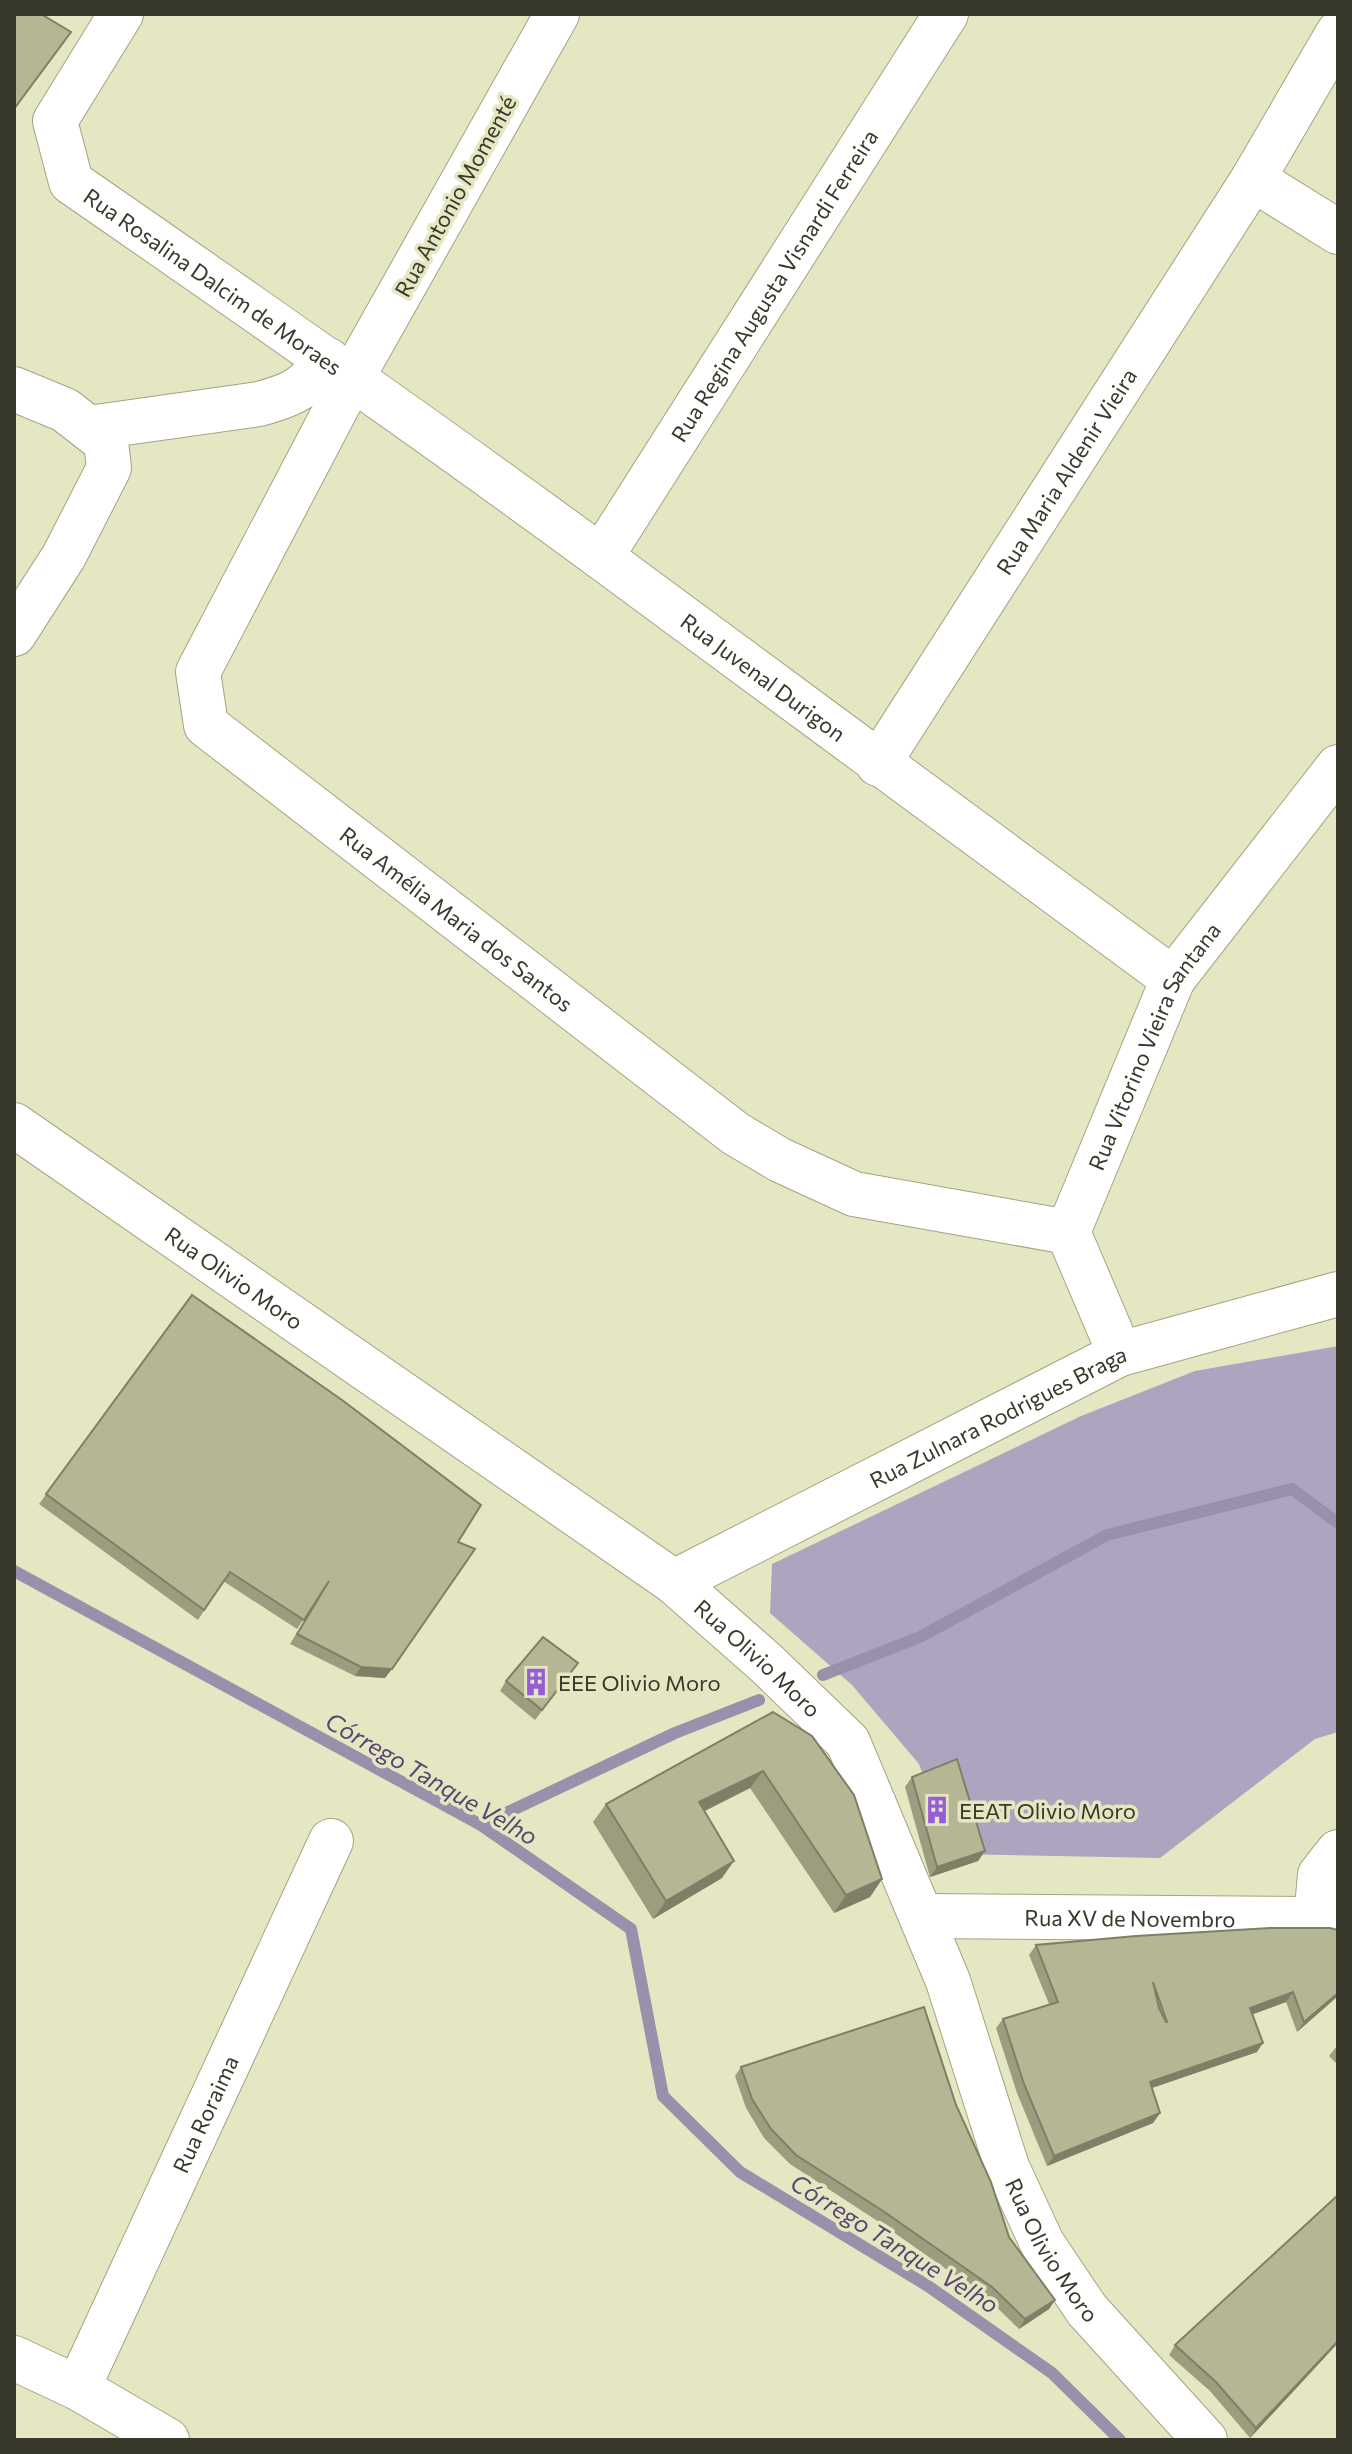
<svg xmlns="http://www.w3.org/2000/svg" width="1352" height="2454" font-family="Commissioner,sans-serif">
<rect width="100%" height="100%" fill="#e5e7c2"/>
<polygon fill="#afa4c0" points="1338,1346 1338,1732 1315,1739 1160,1858 952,1854 919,1764 852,1685 770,1613 772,1564 1081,1416 1195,1371"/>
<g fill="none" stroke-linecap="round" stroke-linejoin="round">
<g stroke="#9b90ac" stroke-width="12">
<polyline points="14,1571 481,1825 631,1929 663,2096 740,2172 928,2286 1052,2373 1120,2440"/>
<polyline points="823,1675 920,1637 1107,1535 1292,1489 1338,1523"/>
<polyline points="481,1825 675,1733 759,1700"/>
</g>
<defs>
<g id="minor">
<path id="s1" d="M 121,14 L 55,121 L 71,182 C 249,305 427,429 601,557 C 792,697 982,840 1173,979"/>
<path id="s2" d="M 557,14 L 352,378 L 198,672 L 206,725 L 736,1134 L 780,1160 L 854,1194 L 1068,1232"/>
<polyline points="1253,179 1338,232"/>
<polyline points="14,389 65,410 106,442 109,468 64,556 14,634"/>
<path d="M 89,428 L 259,404 C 296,394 303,389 328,360"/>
<path id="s3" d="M 601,557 L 946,14"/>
<path id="s4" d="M 878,764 L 1253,179 L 1338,33"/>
<path id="s5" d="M 14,1125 L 674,1582 L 766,1663 L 848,1742 L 948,1981 L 1007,2167 L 1042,2243 L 1087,2310 L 1205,2440"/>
<path id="s6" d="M 1120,1354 L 1068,1232 L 1173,979 L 1338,767"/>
<path id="s7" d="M 674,1582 L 1120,1354 L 1338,1294"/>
<path id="s8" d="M 922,1916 L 1316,1919 L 1338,1921"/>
<polyline points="1316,1919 1320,1875 1338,1852"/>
<polyline points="14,2358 78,2388 167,2440"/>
<path id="s9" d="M 78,2388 L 331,1841"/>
</g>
</defs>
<use href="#minor" stroke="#a3a482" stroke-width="46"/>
<use href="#minor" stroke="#fff" stroke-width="44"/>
</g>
<g fill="#9c9d7e">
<polygon points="192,1295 458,1542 385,1678 355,1676 290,1644 318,1598 297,1629 223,1581 198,1620 39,1504"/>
<polygon points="578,1663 535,1720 500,1691 506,1681"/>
<polygon points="773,1712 882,1879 870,1897 834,1913 750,1788 704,1811 722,1878 653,1919 593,1822 606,1804"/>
<polygon points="912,1777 985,1851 978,1861 930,1877 905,1787"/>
<polygon points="1036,1945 1338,1996 1297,2032 1286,2002 1252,2014 1257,2052 1152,2088 1160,2113 1153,2123 1047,2166 1017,2093 996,2028 1003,2019 1049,2004 1029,1955"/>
<polygon points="1338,2045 1338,2065 1329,2056"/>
<polygon points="741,2067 956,2105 1009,2237 1055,2300 1049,2309 1019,2329 986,2297 876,2220 790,2164 764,2138 746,2108 735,2076"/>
<polygon points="1338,2195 1338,2343 1250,2438 1210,2391 1169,2355 1175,2345"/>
</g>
<g fill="#7f7f67">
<polygon points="361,1667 392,1669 385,1678 355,1676"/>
<polygon points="763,1771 750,1788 687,1820 699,1802"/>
<polygon points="985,1851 978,1861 930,1877 937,1867"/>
<polygon points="734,1861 722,1878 653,1919 666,1901"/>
<polygon points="882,1879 870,1897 834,1913 846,1895"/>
<polygon points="1293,1992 1286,2002 1243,2018 1250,2008"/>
<polygon points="1338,1993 1338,1996 1297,2032 1304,2022"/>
<polygon points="1263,2043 1257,2052 1143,2091 1150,2082"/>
<polygon points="1160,2113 1153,2123 1047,2166 1054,2156"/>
<polygon points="1055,2300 1049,2309 1019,2329 1025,2319"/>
<polygon points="1338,2341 1338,2343 1250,2438 1256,2428"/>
</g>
<g fill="#b5b693" stroke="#7f7f67" stroke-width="2" fill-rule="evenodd">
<polygon points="14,14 41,14 71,32 14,109"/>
<polygon points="192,1295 342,1400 481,1505 458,1542 475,1549 392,1669 361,1667 297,1634 329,1581 304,1620 230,1572 204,1610 46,1494"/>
<polygon points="543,1637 578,1663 542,1710 506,1681"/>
<polygon points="773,1712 812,1736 854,1795 882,1879 846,1895 763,1771 699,1802 734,1861 666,1901 606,1804"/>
<polygon points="957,1759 985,1851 937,1867 912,1777"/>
<path d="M 1270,1928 L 1330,1928 L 1338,1930 L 1338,1993 L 1304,2022 L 1293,1992 L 1250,2008 L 1263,2043 L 1150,2082 L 1160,2113 L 1054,2156 L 1024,2084 L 1003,2019 L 1058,2002 L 1036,1945 L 1136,1936 ZM 1153,1982 L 1167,2022 L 1166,2022 L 1159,2008 Z"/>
<polygon points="924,2007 956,2105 991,2182 1009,2237 1055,2300 1025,2319 992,2287 883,2211 796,2155 771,2129 752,2099 741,2067"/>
<polygon points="1338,2195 1338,2341 1256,2428 1216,2382 1175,2345"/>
</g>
<defs>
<symbol id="building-bare" viewBox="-9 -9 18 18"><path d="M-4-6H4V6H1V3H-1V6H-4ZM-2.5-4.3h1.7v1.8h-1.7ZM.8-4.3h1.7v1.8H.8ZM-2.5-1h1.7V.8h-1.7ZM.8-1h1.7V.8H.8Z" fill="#975dd5" stroke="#e5e7c2" stroke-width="2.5" paint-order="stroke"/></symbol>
</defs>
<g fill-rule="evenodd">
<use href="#building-bare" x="516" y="1662" width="40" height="40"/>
<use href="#building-bare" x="917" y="1790" width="40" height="40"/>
</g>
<g text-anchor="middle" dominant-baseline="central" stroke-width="7" stroke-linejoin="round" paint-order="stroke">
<g font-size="22" fill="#39392b" stroke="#e5e7c2">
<text transform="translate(455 196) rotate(-61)">Rua Antonio Momenté</text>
<text stroke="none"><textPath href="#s1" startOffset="362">Rua Rosalina Dalcim de Moraes</textPath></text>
<text stroke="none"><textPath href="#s3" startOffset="322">Rua Regina Augusta Visnardi Ferreira</textPath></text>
<text stroke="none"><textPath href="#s4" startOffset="348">Rua Maria Aldenir Vieira</textPath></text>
<text stroke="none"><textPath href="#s1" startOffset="1040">Rua Juvenal Durigon</textPath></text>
<text stroke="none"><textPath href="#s2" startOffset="1120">Rua Amélia Maria dos Santos</textPath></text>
<text stroke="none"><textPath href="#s6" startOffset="338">Rua Vitorino Vieira Santana</textPath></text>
<text stroke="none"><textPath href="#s5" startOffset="268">Rua Olivio Moro</textPath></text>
<text stroke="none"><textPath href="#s7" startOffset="364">Rua Zulnara Rodrigues Braga</textPath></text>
<text stroke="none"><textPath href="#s5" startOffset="916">Rua Olivio Moro</textPath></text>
<text stroke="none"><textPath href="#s8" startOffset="208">Rua XV de Novembro</textPath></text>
<text stroke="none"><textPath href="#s9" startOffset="302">Rua Roraima</textPath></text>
<text stroke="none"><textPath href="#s5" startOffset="1588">Rua Olivio Moro</textPath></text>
</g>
<g font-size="22" fill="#39392b" stroke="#e5e7c2" text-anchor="start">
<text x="558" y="1682">EEE Olivio Moro</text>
<text x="959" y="1810">EEAT Olivio Moro</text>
</g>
<g font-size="24" font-style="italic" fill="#594672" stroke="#e5e7c2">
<text transform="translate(432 1778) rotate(30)">Córrego Tanque Velho</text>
<text transform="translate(895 2243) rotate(32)">Córrego Tanque Velho</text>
</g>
</g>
<rect width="1352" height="2454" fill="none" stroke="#39392b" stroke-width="32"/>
</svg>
